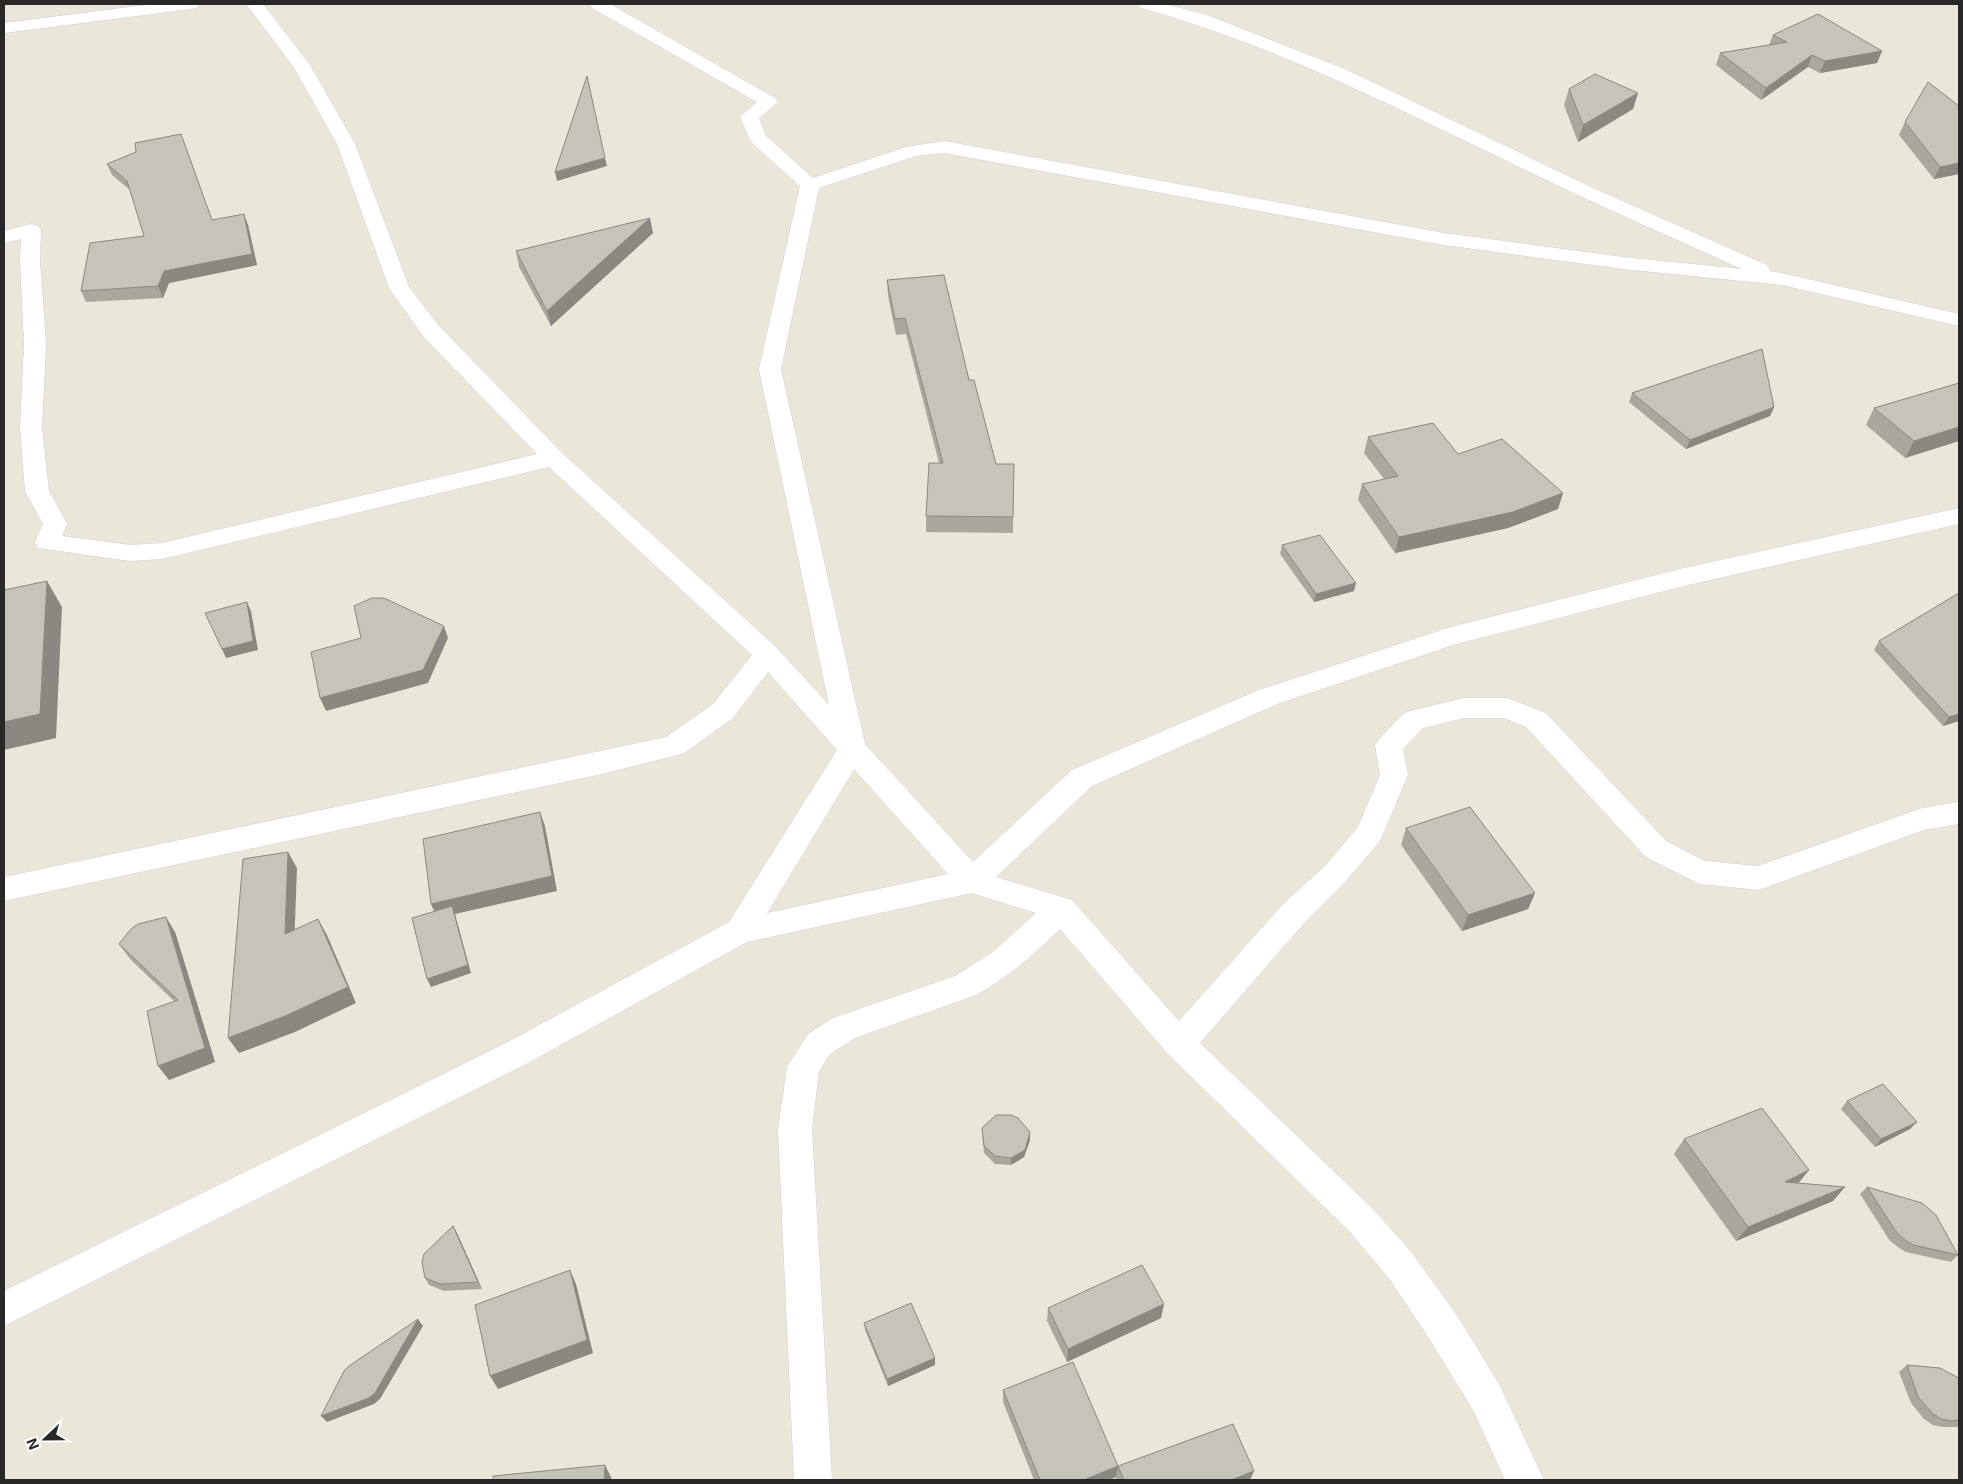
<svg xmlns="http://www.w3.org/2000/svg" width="1963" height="1484" font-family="Inter,sans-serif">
<rect width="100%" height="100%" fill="#ebe7d8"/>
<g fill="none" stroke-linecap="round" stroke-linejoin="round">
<defs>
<g id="minor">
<polygon points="153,4 199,4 197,8 191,9 4,33 4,23"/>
<path d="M 246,4 L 263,4 L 310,65 L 355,144 L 409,287 L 439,326 L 562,453 L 776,647 L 829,705 L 759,369 L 800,186 L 751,142 L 740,117 L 757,102 L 592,8 L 590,4 L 610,4 L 775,98 L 778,102 L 759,118 L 766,136 L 813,178 L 906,147 L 944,141 L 1444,233 L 1623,257 L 1742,269 C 1664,234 1586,200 1509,162 C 1388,104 1271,44 1141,8 L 1139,4 L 1165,4 L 1207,15 L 1345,69 L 1593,188 L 1767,265 L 1770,269 L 1769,271 L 1782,273 L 1959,314 L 1959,326 L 1782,285 L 1623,269 L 1444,245 L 944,153 L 916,156 L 819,188 L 781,369 L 865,744 L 973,862 L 1072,770 L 1259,690 L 1451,627 L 1684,568 L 1959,508 L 1959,524 L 1684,586 L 1456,644 L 1277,704 L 1092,786 L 996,877 L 1072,900 L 1179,1021 L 1283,904 L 1325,866 L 1358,827 L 1380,775 L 1375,746 L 1379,739 L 1404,713 L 1414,710 L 1464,698 L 1507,698 L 1546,713 L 1666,841 L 1705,861 L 1758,866 L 1922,808 L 1959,802 L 1959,824 L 1924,830 L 1759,890 L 1700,884 L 1646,857 L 1526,727 L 1504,718 L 1464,718 L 1423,728 L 1403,749 L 1408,775 L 1380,841 L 1345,882 L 1305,922 L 1200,1043 L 1373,1209 L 1412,1253 L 1456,1314 L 1499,1384 L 1544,1480 L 1505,1480 L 1473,1410 L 1430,1340 L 1388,1277 L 1349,1231 L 1168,1054 L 1060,929 C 1034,954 1008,978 976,995 L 855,1038 L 830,1054 L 819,1071 L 812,1129 L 832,1480 L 794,1480 L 778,1129 L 787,1067 L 808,1034 L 833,1018 L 955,976 L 993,952 L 1036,913 L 972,893 L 747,942 L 528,1063 L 4,1326 L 4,1291 L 506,1043 L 729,922 L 837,750 L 768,672 L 733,718 L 684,753 L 674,756 L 602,774 L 4,901 L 4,877 L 666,737 L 713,704 L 752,655 L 549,467 L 162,559 L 130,561 L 38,548 L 35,542 L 43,524 L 25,491 L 20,428 L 24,344 L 20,260 L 21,239 L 4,243 L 4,231 L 31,224 L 38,226 L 41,230 L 40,260 L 46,344 L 42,428 L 49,491 L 67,524 L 62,536 L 130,545 L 162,543 L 537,454 L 423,336 L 389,288 L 337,144 L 293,66 ZM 854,769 L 948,874 L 767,913 Z"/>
</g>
</defs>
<use href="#minor" stroke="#cecee2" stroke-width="1"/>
<use href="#minor" fill="#fff" fill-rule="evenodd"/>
</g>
<g fill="#aaa89e">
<polygon points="1773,35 1882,51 1877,63 1820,73 1808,67 1761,100 1716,65 1720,53 1769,45"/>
<polygon points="1569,89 1638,93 1633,109 1578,142 1564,105"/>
<polygon points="1959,106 1959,174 1934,179 1899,135 1905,122"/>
<polygon points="107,164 212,220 248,225 257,265 169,283 163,298 86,302 81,291 144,236 130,190 112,175"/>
<polygon points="653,233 551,326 519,267 516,251"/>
<polygon points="887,280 969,380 996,464 1014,464 1013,533 926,532 926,516 939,463 906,334 896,335 888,296"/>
<polygon points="1959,383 1959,441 1905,458 1866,425 1874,408"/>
<polygon points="1632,393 1774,407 1770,416 1686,449 1629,402"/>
<polygon points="1368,437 1458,454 1563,493 1558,509 1508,528 1395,553 1358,500 1362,484 1384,479 1364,453"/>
<polygon points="1282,545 1354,591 1314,602 1280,554"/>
<polygon points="1959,593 1959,721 1943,726 1874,650 1879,641"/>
<polygon points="1406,828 1535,893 1528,909 1462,931 1401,845"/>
<polygon points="175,932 215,1062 169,1080 174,1001 130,959 119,944"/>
<polygon points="1847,1101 1910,1129 1875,1147 1841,1109"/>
<polygon points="982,1128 1030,1140 1024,1157 1011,1165 995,1164 984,1153"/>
<polygon points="1684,1139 1809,1170 1799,1183 1845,1187 1833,1201 1736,1241 1674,1154"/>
<polygon points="1867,1187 1958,1255 1951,1262 1906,1252 1898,1247 1890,1241 1860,1194"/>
<polygon points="457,1233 482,1289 444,1291 429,1285 425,1278"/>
<polygon points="1164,1304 1161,1318 1067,1362 1047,1321 1048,1308"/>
<polygon points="864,1323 935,1358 935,1365 888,1386 865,1330"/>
<polygon points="1907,1365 1959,1379 1959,1427 1943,1427 1933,1425 1924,1419 1911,1403 1899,1372"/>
<polygon points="1003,1390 1118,1466 1250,1480 1117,1480 1116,1477 1109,1480 1034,1480 1003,1402"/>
</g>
<g fill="#8b8881">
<polygon points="1882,51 1877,63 1820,73 1825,61"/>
<polygon points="1812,55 1808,67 1761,100 1766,88"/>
<polygon points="1638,93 1633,109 1578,142 1583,125"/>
<polygon points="605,158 607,166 557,181 555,172"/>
<polygon points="1959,163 1959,174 1934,179 1940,167"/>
<polygon points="244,214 248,225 257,265 169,283 163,298 158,286 164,271"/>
<polygon points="650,218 653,233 551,326 547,311"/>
<polygon points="1774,407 1770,416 1686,449 1690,440"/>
<polygon points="1959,427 1959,441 1905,458 1914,441"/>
<polygon points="1563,493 1558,509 1508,528 1395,553 1399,537"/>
<polygon points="47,581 62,607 56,738 4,750 4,722"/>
<polygon points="1356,583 1354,591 1314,602 1316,594"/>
<polygon points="247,602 251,611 258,650 226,658 222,649"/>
<polygon points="444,626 448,638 428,683 326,711 320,698"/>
<polygon points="1959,714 1959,721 1943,726 1949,717"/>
<polygon points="540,812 545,826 557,891 455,914 471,973 431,987 427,979 437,918 431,904"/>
<polygon points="288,852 297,868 294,950 285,934"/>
<polygon points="1535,893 1528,909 1462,931 1468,915"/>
<polygon points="166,917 175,932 215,1062 169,1080 158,1066 205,1048"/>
<polygon points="318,919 327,935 356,1003 295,1032 239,1053 228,1038"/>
<polygon points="1917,1122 1910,1129 1875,1147 1881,1139"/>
<polygon points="1030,1132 1030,1140 1024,1157 1011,1165 1011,1158"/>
<polygon points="1809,1170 1797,1184 1785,1182"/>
<polygon points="1845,1187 1833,1201 1736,1241 1748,1227"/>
<polygon points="453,1226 457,1233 482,1289 478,1282"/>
<polygon points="570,1270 576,1284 593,1353 498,1389 490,1376"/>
<polygon points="1164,1304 1161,1318 1067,1362 1068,1349"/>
<polygon points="418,1319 423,1326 380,1399 374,1404 327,1422 321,1416"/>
<polygon points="935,1358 935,1365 888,1386 887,1379"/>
<polygon points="605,1465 611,1477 611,1480 604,1480"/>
<polygon points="1118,1466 1116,1477 1109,1480 1084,1480"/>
<polygon points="1254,1471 1250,1480 1231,1480"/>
</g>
<g fill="#c6c3b8" stroke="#8b8881">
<polygon points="1818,14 1882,51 1825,61 1812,55 1766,88 1720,53 1787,42 1773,35"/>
<polygon points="1595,74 1638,93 1583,125 1569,89"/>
<polygon points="587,76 605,158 555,172"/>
<polygon points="1928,82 1959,106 1959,163 1940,167 1905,122"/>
<polygon points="181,134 212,220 244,214 252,254 164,271 158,286 81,291 90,243 144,236 127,181 107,164 136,152 135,143"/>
<polygon points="650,218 547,311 516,251"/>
<polygon points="944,275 969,380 974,380 996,464 1014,464 1013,517 926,516 929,463 943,463 905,318 895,319 887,280"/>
<polygon points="1762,349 1774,407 1690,440 1632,393"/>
<polygon points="1959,383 1959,427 1914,441 1874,408"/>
<polygon points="1433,423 1458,454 1502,439 1563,493 1513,512 1399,537 1362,484 1398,476 1368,437"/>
<polygon points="1320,535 1356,583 1316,594 1282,545"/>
<polygon points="47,581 40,714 4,722 4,590"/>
<polygon points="1959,593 1959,714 1949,717 1879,641"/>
<polygon points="372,598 384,598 444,626 423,670 320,698 311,652 361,638 354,606"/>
<polygon points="247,602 253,641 222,649 205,613"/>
<polygon points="1470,807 1535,893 1468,915 1406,828"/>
<polygon points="540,812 552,876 431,904 423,839"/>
<polygon points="288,852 285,934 318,919 348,987 285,1016 228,1038 243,859"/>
<polygon points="452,906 468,965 427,979 412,918"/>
<polygon points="166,917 205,1048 158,1066 147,1011 178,1000 119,944 131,929 138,924"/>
<polygon points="1883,1084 1917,1122 1881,1139 1847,1101"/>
<polygon points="1762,1108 1809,1170 1785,1182 1845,1187 1748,1227 1684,1139"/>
<polygon points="996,1115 1011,1115 1018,1118 1030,1132 1025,1150 1011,1158 995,1156 984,1146 982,1128"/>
<polygon points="1867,1187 1922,1203 1936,1215 1958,1255 1913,1245 1905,1240 1897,1233"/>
<polygon points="453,1226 478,1282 440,1284 425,1278 422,1262 424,1254"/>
<polygon points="1142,1265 1164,1304 1068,1349 1048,1308"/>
<polygon points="570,1270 587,1340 490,1376 475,1305"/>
<polygon points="911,1303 935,1358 887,1379 864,1323"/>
<polygon points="418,1319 375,1393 369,1398 321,1416 344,1371 349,1366"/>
<polygon points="1073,1362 1118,1466 1084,1480 1040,1480 1003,1390"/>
<polygon points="1907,1365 1940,1368 1957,1377 1959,1379 1959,1420 1951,1421 1941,1419 1932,1413 1918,1397"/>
<polygon points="1233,1424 1254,1471 1231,1480 1124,1480 1118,1466"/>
<polygon points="605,1465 604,1480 493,1480 493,1476"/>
</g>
<rect width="1963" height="1484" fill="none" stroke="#282828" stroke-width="10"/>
<g transform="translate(45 1439) rotate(248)" stroke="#ffffff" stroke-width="4" paint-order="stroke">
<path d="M0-4L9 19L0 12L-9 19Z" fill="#282828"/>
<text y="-8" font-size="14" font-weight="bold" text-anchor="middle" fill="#282828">N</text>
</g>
</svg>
